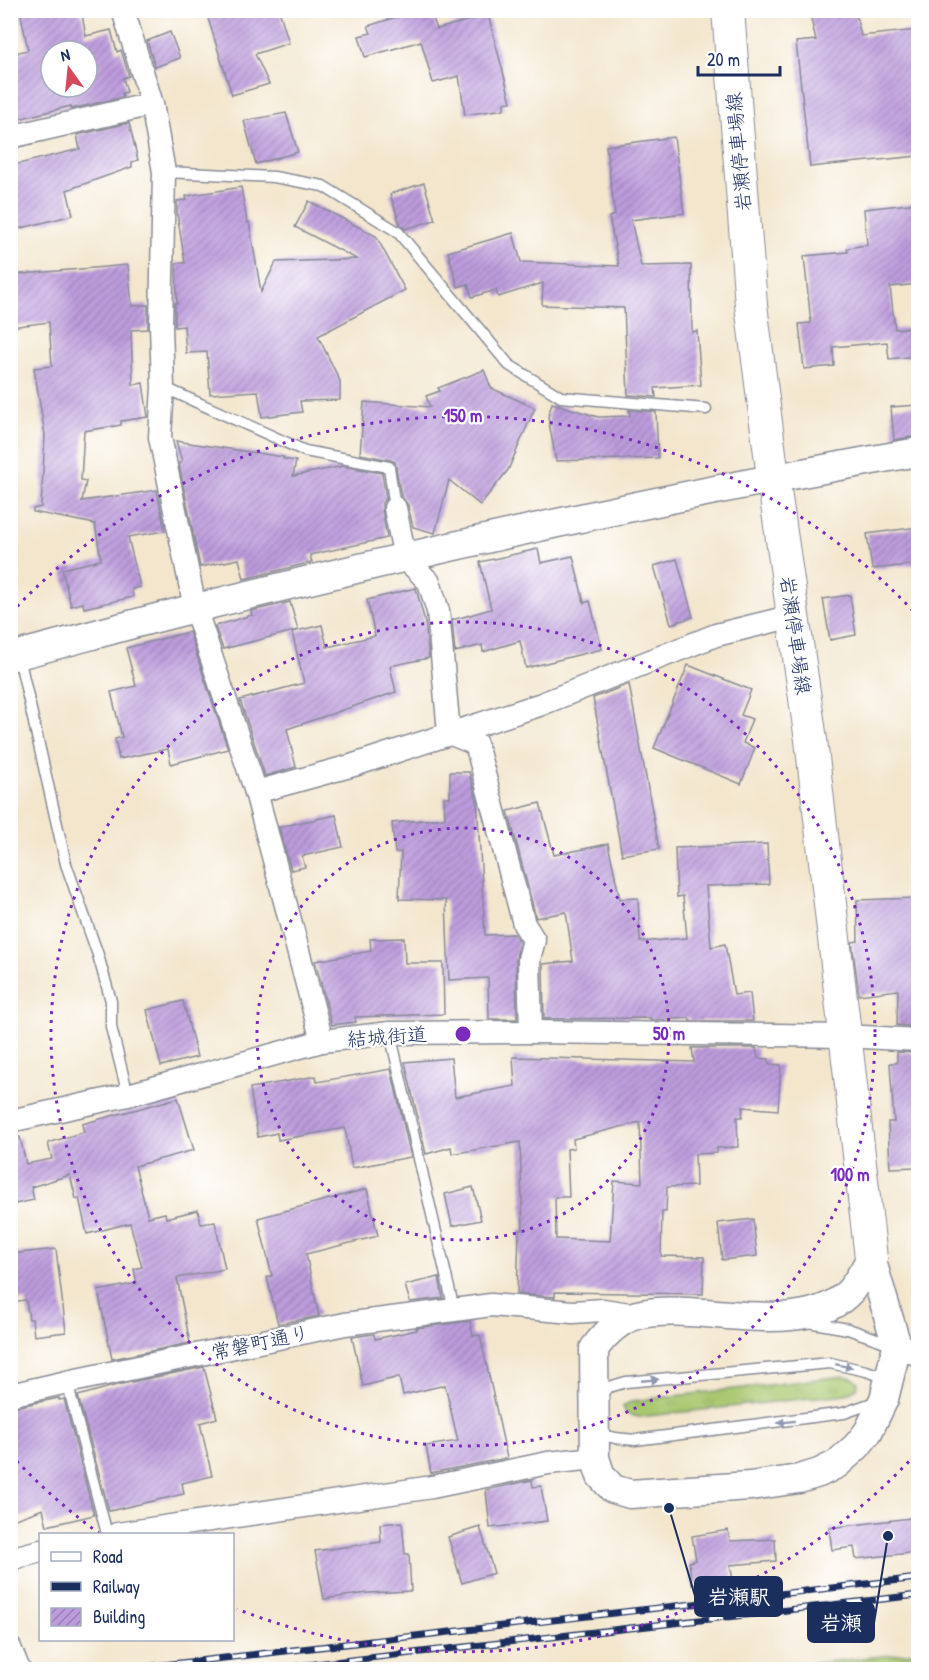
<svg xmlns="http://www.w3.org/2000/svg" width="929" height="1680" font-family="'Patrick Hand','Klee One',sans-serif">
<defs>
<pattern id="grass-tufts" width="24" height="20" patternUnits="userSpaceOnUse" patternTransform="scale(1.5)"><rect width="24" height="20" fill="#a9c76e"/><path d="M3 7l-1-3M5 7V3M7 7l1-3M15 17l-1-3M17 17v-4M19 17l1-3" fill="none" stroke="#91ab62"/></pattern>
<pattern id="building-hatch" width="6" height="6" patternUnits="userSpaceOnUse" patternTransform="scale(1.5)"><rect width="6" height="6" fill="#bd9cdd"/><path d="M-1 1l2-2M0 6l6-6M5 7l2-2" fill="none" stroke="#9980b6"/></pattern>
</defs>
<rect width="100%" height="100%" fill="#fff"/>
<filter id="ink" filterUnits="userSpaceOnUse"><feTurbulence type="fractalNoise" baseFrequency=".0167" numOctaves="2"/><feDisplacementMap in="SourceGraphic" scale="12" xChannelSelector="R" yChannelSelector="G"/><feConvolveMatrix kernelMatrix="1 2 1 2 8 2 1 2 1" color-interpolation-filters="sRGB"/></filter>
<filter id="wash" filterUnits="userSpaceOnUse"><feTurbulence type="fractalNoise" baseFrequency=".008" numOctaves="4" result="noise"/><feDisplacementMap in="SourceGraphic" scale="24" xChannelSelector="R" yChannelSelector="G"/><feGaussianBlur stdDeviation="1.35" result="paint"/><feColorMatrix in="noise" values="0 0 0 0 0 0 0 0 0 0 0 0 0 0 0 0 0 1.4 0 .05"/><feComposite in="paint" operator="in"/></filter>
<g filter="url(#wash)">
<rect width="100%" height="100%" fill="#f3e6cd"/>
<g fill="url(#grass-tufts)" stroke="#627b66" stroke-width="1.5">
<polygon points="844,1376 853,1378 858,1382 857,1388 846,1394 639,1417 626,1414 623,1406 632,1401"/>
<polygon points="918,1652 918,1669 763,1669"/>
</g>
<g id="blocks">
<g fill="url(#building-hatch)" fill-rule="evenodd">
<path d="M 20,10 L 81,10 L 86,36 L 111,30 L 117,52 L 121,50 L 129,76 L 123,78 L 127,92 L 122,93 L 123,97 L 71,109 L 71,106 L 10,121 L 10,54 L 28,50 ZM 51,51 L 87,51 L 87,87 L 51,87 Z"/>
<polygon points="222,10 279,10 289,43 255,54 269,84 232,95 207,15"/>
<polygon points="405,10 430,10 437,29 488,15 511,102 504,103 504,109 465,115 459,76 433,83 421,41 365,57 359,36 371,33 368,26 406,14"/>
<polygon points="809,10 855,10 861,36 917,30 918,47 918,156 810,167 796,42 816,40"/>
<polygon points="170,32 180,58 155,67 147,41"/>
<polygon points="286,113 298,152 256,164 244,121"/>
<polygon points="129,123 138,160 132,162 132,167 67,190 73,215 10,231 10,166 80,149 77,135"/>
<polygon points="674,137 684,213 631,220 641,266 691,265 692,332 697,331 701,385 655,388 656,397 628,395 624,308 542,305 543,283 498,297 496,290 472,297 468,284 458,287 448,252 513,233 521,262 619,266 609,217 615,215 606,146"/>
<polygon points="424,183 435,220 405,229 400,224 390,194"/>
<polygon points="241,187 247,222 249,222 261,292 276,262 357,259 295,227 309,201 376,236 405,290 318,336 340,381 340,400 300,401 302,412 262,417 258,391 210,394 207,352 186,353 184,326 175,327 175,303 177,303 176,263 185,263 177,213 177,201 187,200 186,196"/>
<polygon points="918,203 918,284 890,287 895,329 918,327 918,356 889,359 887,342 833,347 834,366 804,369 799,324 811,323 804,256 848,252 847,248 867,245 864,209"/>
<polygon points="128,265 132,306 148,305 148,329 131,330 133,385 143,383 148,417 121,421 121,425 84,431 81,480 86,481 82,501 157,490 165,531 128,537 140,587 132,589 133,597 84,608 83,603 71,606 62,569 101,560 95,524 33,512 33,509 41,507 45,435 34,368 52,366 49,322 10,327 10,275"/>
<polygon points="484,370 491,388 535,408 508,470 480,505 449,480 435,533 413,527 408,505 401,496 395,462 390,460 360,454 364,402 430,407 426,396 440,391 438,388"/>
<polygon points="552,403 598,417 630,416 629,410 656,412 658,458 556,461 548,417"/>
<polygon points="918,405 918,436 894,440 891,407"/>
<polygon points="176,441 284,457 283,459 296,461 293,476 343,466 382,473 386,498 382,503 382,510 387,538 310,555 312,562 244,579 239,559 200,567 180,469 179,463 182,462"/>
<polygon points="918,527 918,564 872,569 867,534"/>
<polygon points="538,549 541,563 573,556 584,603 590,601 602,649 526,668 520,641 483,652 482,645 455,652 452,620 491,609 480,562"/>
<polygon points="677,559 693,617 671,624 654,566"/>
<polygon points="416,588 425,622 429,658 390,666 396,692 287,729 296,767 265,776 240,700 304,683 292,632 322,625 327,647 375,636 367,600"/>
<polygon points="850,595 856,635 830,640 823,599"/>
<polygon points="290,602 298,630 223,649 215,626 252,615 251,611"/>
<polygon points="189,632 228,749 171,764 168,749 119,759 115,739 122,737 111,692 136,686 126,648"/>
<polygon points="688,665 751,690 741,715 752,719 743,743 755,748 741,784 654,748"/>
<polygon points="629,684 659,849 622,855 593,698"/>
<polygon points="450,772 469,772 477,800 485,935 514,934 519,942 516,959 517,1019 489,1019 488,978 449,980 446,900 399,899 401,852 395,853 392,823 445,818 444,797 450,797"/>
<polygon points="540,803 554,855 608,844 620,899 638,898 640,942 687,938 683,896 677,897 675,848 767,844 769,884 706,886 711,947 725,944 734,995 750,993 753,1021 690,1021 689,1018 657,1020 651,1020 651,1018 544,1019 543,964 573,961 566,912 536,918 508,811"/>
<polygon points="336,815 343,847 302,856 305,867 291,870 279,827"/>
<polygon points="918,898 918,1027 897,1025 898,990 859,995 852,942 858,941 857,900"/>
<polygon points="404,938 405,963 443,963 444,1014 355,1017 356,1022 332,1025 315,961 371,951 370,939"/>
<polygon points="183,1001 197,1057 161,1066 147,1010"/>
<path d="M 692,1048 L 756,1048 L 758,1058 L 769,1059 L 769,1064 L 781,1065 L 778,1110 L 743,1107 L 742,1117 L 737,1117 L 738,1147 L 717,1148 L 717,1153 L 695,1154 L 696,1186 L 667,1187 L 666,1212 L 662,1212 L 661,1256 L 704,1257 L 703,1294 L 555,1292 L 555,1297 L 517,1294 L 519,1230 L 523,1230 L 520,1142 L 452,1154 L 451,1147 L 426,1154 L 405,1062 L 451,1058 L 455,1097 L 515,1086 L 513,1057 L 694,1062 ZM 640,1122 L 642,1183 L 614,1181 L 610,1241 L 556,1239 L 555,1197 L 569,1197 L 567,1149 L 574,1148 L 573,1139 Z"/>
<polygon points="897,1052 918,1053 918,1167 890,1168 888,1122 894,1122 890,1063 897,1063"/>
<polygon points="391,1069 411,1157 352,1168 345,1128 278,1140 277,1133 258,1137 250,1088 316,1076 317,1082"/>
<polygon points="178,1098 194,1150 135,1166 148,1217 165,1213 166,1218 198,1210 201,1224 215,1222 225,1269 177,1278 190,1343 112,1359 98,1291 137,1283 134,1269 142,1267 130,1223 87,1234 79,1198 76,1199 70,1175 31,1187 34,1200 10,1205 10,1138 20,1137 26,1164 52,1159 48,1143 84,1132 82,1124"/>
<polygon points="473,1187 481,1220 452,1226 445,1194"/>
<polygon points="367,1189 378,1236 306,1254 319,1316 278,1324 267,1277 272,1276 258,1218"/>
<polygon points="753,1219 757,1256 722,1260 718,1223"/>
<polygon points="56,1249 66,1332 34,1336 32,1319 29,1319 26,1300 10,1302 10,1254"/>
<polygon points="439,1277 443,1298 410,1302 405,1285"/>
<polygon points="470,1321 473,1336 480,1335 507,1458 431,1473 426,1446 458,1441 445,1385 403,1395 399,1377 363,1386 352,1337 374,1334 375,1339 417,1330 416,1328"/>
<polygon points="204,1367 217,1418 200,1423 212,1476 182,1483 184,1494 109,1511 78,1396 117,1385"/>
<polygon points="59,1398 59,1400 64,1399 94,1515 47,1526 43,1509 10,1521 10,1408"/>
<polygon points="532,1480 533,1487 541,1486 547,1521 490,1528 486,1490"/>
<polygon points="918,1517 918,1552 856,1559 854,1547 832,1550 829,1528"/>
<polygon points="402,1522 405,1554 409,1554 411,1591 368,1593 324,1599 315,1551 381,1542 380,1524"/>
<polygon points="480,1527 494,1573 462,1583 448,1537"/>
<polygon points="728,1530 730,1541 775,1539 776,1561 730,1565 733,1579 692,1585 689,1562 696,1560 692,1536"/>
</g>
</g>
</g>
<g filter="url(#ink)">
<use href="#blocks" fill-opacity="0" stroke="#878a96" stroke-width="1.5"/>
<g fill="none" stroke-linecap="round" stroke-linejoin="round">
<defs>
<g id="service">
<polyline points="164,172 274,177 323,186 398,232 509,365 561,397 706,409"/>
<polyline points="163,387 305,451 389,467 395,508"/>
<polyline points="19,657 66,864 98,955 111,1001 111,1027 128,1095"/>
<polyline points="390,1033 454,1310"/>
<polyline points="808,1322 848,1329 894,1345"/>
<polyline points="67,1382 107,1534"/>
<polyline points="598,1395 609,1387 626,1382 830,1363 866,1371 888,1378"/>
<polyline points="595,1433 615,1438 635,1440 844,1413 878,1401"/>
</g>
<g id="minor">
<polyline points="123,10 152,104 164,172 161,326 163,387 160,437 195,608 256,792 322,1041"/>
<polyline points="10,137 152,104"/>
<polyline points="395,508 405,558 429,582 438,611 449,733 476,744 524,924 534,940 529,959 531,1032"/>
<polyline points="256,792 354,765 539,705 716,635 793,616"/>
<polyline points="10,1121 128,1095 322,1041 390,1033 531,1032 845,1036 918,1040"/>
<polyline points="897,1346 918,1355"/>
<polyline points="10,1395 67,1382 345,1324 454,1310 491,1305 573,1312 603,1310 636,1315"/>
<polyline points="117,1534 432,1487 548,1463 595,1458"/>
<polyline points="10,1559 40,1551"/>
<polyline points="10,1648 19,1670"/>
</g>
<g id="tertiary">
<path d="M 10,657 C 72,641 134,623 196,608 C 435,548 676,494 918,452"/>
<path d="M 871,1258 L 897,1346 L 884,1399 L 868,1432 L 857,1446 L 837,1464 L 819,1473 L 799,1479 L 750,1486 L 630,1494 L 613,1489 L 601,1476 L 595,1458 L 594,1349 C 604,1335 619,1320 637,1315 C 697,1300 806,1342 851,1290 C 859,1280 865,1268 871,1258 Z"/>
</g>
<polyline id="secondary" points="728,10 751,305 773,477 811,740 871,1258"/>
</defs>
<use href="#service" stroke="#878a96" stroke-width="13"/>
<use href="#minor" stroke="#878a96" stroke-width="25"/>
<use href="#tertiary" stroke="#878a96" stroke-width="31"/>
<use href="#secondary" stroke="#878a96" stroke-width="34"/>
<polyline stroke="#878a96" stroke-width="4" stroke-dasharray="1.5 4.5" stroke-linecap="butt" points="882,1670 918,1665"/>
<use href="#service" stroke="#fff" stroke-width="10"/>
<use href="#minor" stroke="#fff" stroke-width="22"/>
<use href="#tertiary" stroke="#fff" stroke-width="28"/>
<use href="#secondary" stroke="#fff" stroke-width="32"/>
<defs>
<g id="rail">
<polyline points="120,1670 918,1578"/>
<polyline points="264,1670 918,1595"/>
</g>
</defs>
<use href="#rail" stroke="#1b2f5e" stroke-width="7"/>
<use href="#rail" stroke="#fff" stroke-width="4.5" stroke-dasharray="14" stroke-linecap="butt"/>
</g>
<defs><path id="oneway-solid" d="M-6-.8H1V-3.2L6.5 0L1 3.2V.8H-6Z" transform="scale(1.5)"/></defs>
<g fill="#8d97ae">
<use href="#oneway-solid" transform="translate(844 1366) rotate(12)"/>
<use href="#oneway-solid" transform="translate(650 1380) rotate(-5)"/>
<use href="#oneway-solid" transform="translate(786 1422) rotate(173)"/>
</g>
</g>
<g fill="none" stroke="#7b2cbf" stroke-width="3" stroke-dasharray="3 6">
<circle cx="463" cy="1034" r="206"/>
<circle cx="463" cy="1034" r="412"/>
<path d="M915 1455A618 618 0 0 1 237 1609M100 1534A618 618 0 0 1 11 1455M11 613A618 618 0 0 1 915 613"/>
</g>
<g text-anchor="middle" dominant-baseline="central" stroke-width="4.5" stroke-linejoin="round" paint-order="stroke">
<g font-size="20" fill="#1b2f5e" stroke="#fff">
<text transform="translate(738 152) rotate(-95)">岩瀬停車場線</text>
<text transform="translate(796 635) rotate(82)">岩瀬停車場線</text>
<text transform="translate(387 1036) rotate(-4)">結城街道</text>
<text transform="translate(260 1342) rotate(-12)">常磐町通り</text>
</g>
</g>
<circle cx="463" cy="1034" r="9" fill="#7b2cbf" stroke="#fff" stroke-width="3"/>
<g font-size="18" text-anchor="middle" font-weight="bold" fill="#7b2cbf" stroke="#fff" stroke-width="4.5" stroke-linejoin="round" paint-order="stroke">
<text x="463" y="422">150 m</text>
<text x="669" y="1040">50 m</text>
<text x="850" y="1181">100 m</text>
</g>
<path fill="none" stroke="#1b2f5e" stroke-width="2" d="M669 1508L695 1596M888 1536L874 1623"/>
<g fill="#1b2f5e" stroke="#fff" stroke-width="2">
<circle cx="669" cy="1508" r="6"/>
<circle cx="888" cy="1536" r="6"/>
</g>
<g fill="#1b2f5e" stroke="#1b2f5e" stroke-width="2">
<rect x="695" y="1577" width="87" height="39" rx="6"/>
<rect x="808" y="1603" width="66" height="39" rx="6"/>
</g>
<g font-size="21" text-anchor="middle" font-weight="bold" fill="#fff">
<text x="739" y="1604">岩瀬駅</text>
<text x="841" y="1630">岩瀬</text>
</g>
<rect width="929" height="1680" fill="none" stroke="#fff" stroke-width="36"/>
<rect x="39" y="1533" width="195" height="108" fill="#ffffff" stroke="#a4acbf" stroke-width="1.5"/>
<rect x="51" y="1552" width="30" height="9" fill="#ffffff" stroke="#a4acbf" stroke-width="1.5"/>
<text x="93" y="1563" font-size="18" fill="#1b2f5e">Road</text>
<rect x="51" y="1582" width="30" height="9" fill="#1b2f5e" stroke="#a4acbf" stroke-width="1.5"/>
<text x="93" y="1593" font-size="18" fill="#1b2f5e">Railway</text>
<rect x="51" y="1608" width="30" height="18" fill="url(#building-hatch)" stroke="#a4acbf" stroke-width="1.5"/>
<text x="93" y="1623" font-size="18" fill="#1b2f5e">Building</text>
<g transform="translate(69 69) rotate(345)"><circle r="28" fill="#ffffff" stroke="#a4acbf" stroke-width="1.5"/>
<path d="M0-4.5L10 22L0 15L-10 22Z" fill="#d1495b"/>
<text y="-9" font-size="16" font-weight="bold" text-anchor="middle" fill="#1b2f5e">N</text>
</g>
<path d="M698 66v9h82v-9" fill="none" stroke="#1b2f5e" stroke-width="3"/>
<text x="707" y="66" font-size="18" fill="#1b2f5e" stroke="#ffffff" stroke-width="4.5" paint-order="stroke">20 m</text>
</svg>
